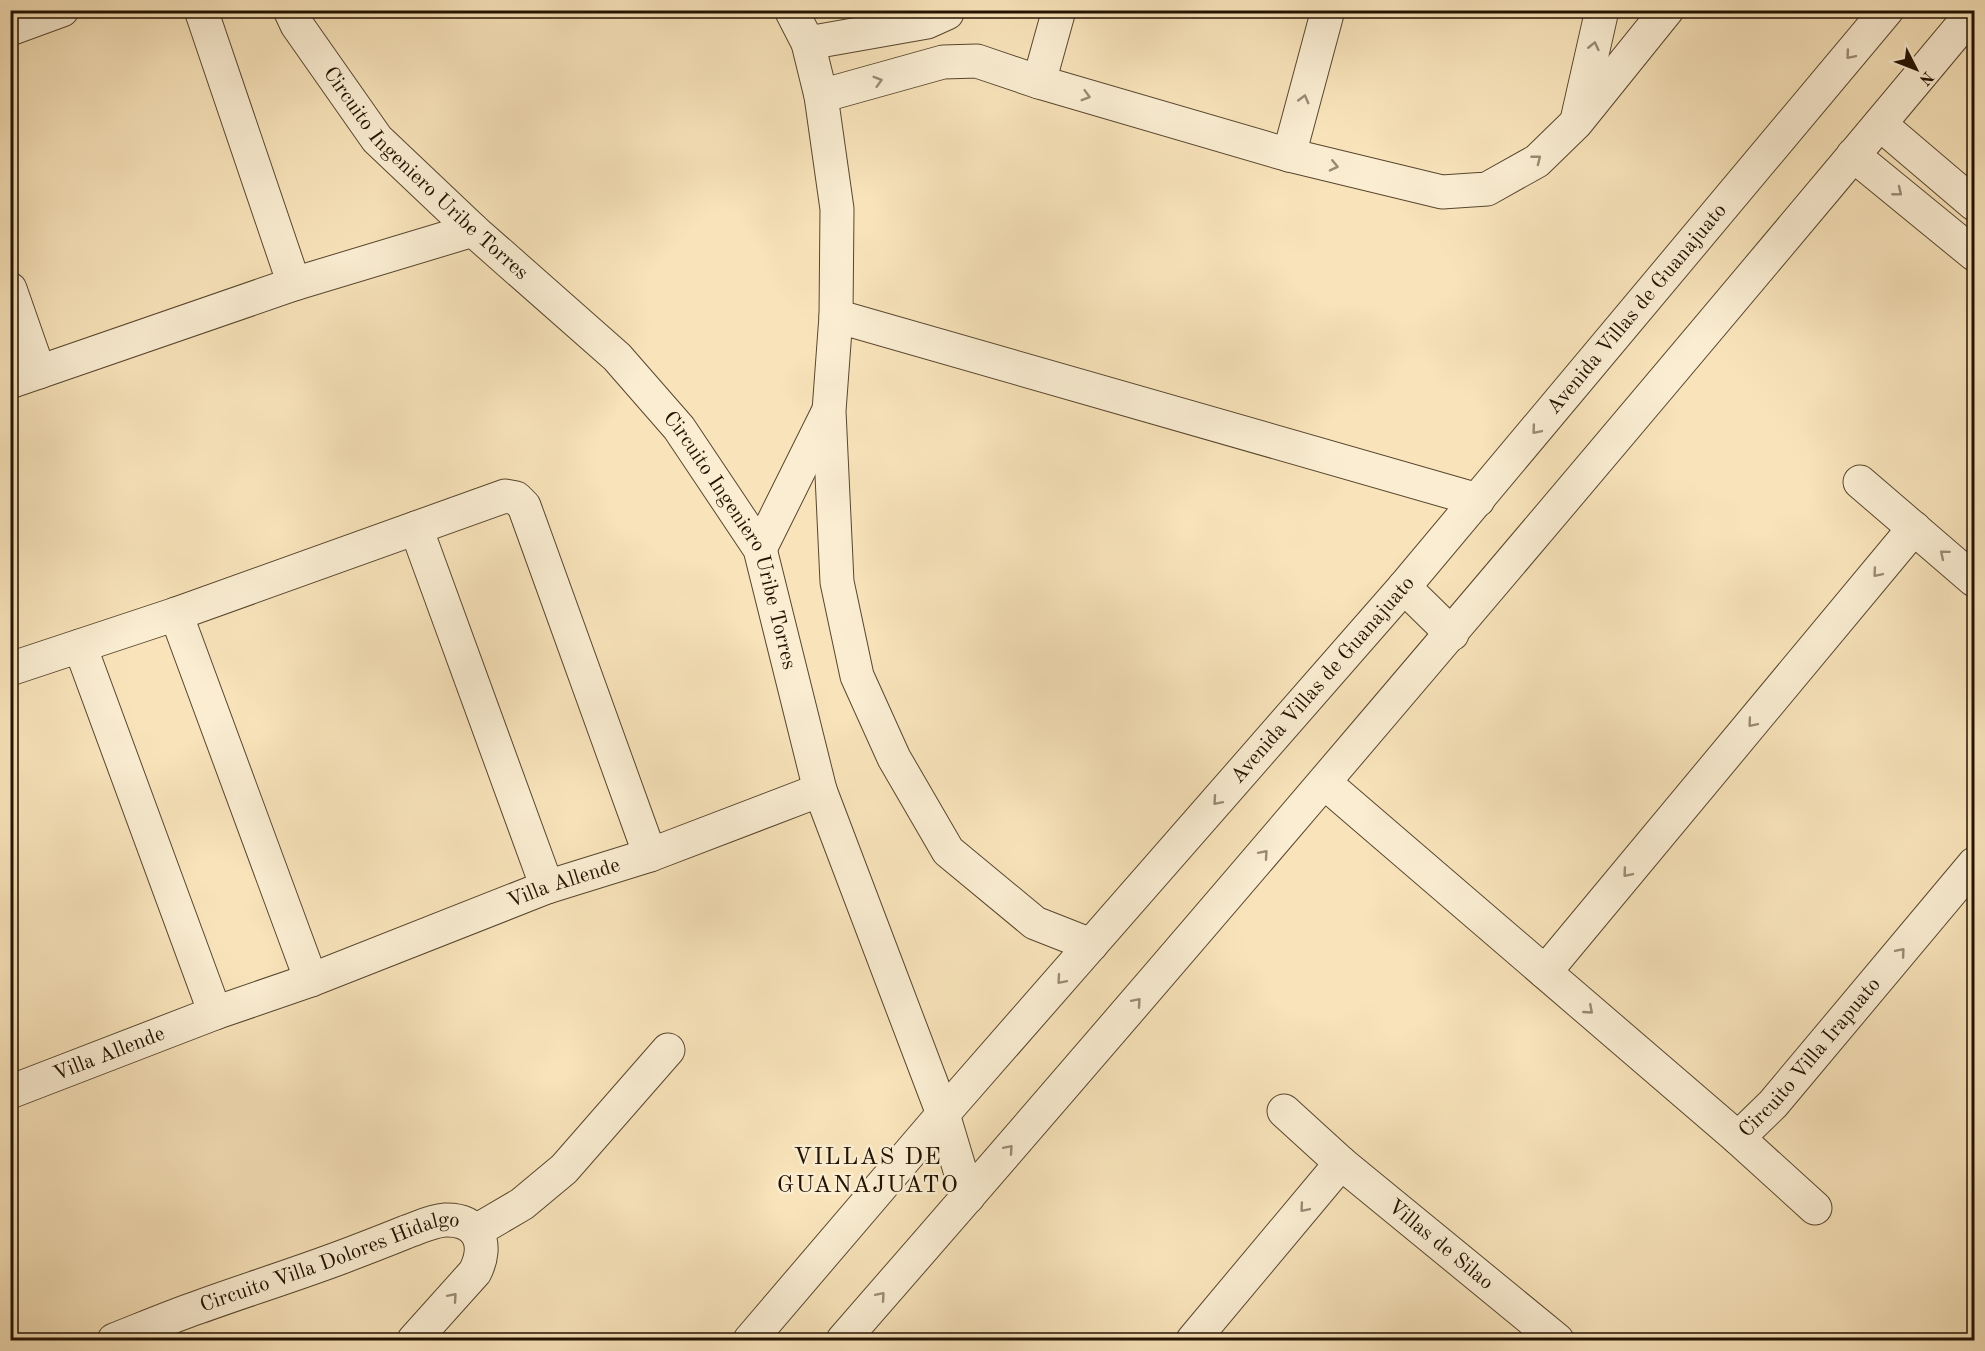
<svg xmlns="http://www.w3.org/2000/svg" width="1985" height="1351" font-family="'Old Standard TT',serif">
<rect width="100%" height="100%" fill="#f8e3ba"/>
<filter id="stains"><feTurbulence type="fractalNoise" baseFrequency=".00333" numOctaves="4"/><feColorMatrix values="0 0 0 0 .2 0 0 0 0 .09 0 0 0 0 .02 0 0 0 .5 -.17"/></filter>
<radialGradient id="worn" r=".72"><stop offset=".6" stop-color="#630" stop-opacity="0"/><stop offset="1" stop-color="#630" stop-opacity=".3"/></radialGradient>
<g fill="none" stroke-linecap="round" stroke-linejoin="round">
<defs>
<g id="minor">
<polyline points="201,10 294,284"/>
<path id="s1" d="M 290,10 L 297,25 L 377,139 L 473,230 L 617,357 L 679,428 L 760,549 L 820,790 L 943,1114 L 968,1197"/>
<polyline points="791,10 808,43 821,96 837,209 836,316 829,411 837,582 857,676 894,758 948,851 1035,923 1091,945"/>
<polyline points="10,29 62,10"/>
<polyline points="808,43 927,22 947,13 948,10"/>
<polyline points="1039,82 1059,10"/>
<polyline points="821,96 943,62 977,61 1039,82 1289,155 1442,192 1487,189 1537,161 1576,123 1667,10"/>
<polyline points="1578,116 1602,10"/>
<polyline points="1880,124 1974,204"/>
<polyline points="1289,155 1328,10"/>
<polyline points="1853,155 1974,254"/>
<polyline points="10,289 39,372"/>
<polyline points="836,316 1478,500"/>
<polyline points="10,382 294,284 473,230"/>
<polyline points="1860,482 1974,580"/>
<polyline points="416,528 547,887"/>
<polyline points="760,549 828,412"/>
<polyline points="1404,587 1452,634"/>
<polyline points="176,614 311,980"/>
<polyline points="80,646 215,1013"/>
<polyline points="10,669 176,614 505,496 516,498 524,506 650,855"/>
<polyline points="1325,783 1738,1138 1815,1208"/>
<polyline points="1545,972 1914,528"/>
<path id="s2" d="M 10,1092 L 215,1013 L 311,980 L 547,887 L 650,855 L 820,790"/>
<path id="s3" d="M 1284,1111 L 1341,1163 L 1557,1340"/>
<path id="s4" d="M 1738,1138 L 1773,1104 L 1974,864"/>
<polyline points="476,1231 522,1204 564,1169 668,1050"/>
<path id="s5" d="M 114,1340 C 142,1329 170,1317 199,1307 C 246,1290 294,1275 342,1257 C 363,1249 384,1241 406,1232 C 418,1228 431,1221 445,1220 C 479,1219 489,1244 475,1272 L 414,1340"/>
<path id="s6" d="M 750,1340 L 943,1114 L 1404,587 L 1887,10"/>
<path d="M 843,1340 C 1225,902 1601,458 1974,11"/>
<polyline points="1193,1340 1341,1163"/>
</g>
</defs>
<use href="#minor" stroke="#58462e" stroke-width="35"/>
<use href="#minor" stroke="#faedd2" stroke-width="33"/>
</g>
<defs><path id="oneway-chevron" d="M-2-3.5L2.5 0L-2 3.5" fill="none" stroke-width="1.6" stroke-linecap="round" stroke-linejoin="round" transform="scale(1.5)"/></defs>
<g stroke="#998a74">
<use href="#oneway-chevron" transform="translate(1594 46) rotate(-77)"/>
<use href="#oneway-chevron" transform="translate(1850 55) rotate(130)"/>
<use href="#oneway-chevron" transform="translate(878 81) rotate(-16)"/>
<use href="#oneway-chevron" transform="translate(1086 96) rotate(16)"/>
<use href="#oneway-chevron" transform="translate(1304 99) rotate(-75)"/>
<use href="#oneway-chevron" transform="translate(1537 159) rotate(-38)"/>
<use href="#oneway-chevron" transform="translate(1334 166) rotate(13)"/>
<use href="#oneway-chevron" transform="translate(1898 192) rotate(39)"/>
<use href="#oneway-chevron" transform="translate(1536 430) rotate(130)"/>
<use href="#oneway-chevron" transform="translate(1944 554) rotate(-140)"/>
<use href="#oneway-chevron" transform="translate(1877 573) rotate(130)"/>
<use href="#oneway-chevron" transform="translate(1752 723) rotate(130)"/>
<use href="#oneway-chevron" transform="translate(1217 801) rotate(131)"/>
<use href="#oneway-chevron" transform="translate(1264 854) rotate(-49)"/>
<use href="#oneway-chevron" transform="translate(1627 873) rotate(130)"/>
<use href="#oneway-chevron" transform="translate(1901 952) rotate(-50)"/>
<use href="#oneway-chevron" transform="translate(1061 980) rotate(131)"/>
<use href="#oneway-chevron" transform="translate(1137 1002) rotate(-49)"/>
<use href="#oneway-chevron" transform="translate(1589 1010) rotate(41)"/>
<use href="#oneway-chevron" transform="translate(1009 1149) rotate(-49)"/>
<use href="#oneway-chevron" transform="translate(1304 1208) rotate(130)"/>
<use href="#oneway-chevron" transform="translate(881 1296) rotate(-49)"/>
<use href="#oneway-chevron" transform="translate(453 1297) rotate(-49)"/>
</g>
<g text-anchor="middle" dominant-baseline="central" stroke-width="5" stroke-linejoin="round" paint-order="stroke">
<g font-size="21" fill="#231200" stroke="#faedd2">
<text stroke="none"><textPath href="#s1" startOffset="214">Circuito Ingeniero Uribe Torres</textPath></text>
<text stroke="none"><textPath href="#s6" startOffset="1360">Avenida Villas de Guanajuato</textPath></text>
<text stroke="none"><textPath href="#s1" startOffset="700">Circuito Ingeniero Uribe Torres</textPath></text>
<text stroke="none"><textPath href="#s6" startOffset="874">Avenida Villas de Guanajuato</textPath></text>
<text stroke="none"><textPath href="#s2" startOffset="592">Villa Allende</textPath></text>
<text stroke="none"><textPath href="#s2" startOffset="106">Villa Allende</textPath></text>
<text stroke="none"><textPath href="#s4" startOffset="108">Circuito Villa Irapuato</textPath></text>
<text stroke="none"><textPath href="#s3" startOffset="206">Villas de Silao</textPath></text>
<text stroke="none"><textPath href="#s5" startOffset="230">Circuito Villa Dolores Hidalgo</textPath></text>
</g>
<g font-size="24" letter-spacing="1.5" fill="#231200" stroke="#faedd2">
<text x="868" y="1158">VILLAS DE<tspan x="868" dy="28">GUANAJUATO</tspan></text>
</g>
</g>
<rect width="1985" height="1351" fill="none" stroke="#f8e3ba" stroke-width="36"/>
<rect x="12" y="12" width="1961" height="1327" fill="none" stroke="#231200" stroke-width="3"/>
<rect x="18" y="18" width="1949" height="1315" fill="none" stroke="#231200" stroke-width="1.5"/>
<g transform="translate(1916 69) rotate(132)" stroke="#faedd2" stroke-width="4.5" paint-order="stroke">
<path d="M0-4.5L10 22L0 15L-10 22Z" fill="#231200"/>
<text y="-9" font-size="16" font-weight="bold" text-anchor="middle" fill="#231200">N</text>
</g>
<rect width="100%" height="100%" filter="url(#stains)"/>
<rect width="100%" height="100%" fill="url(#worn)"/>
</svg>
